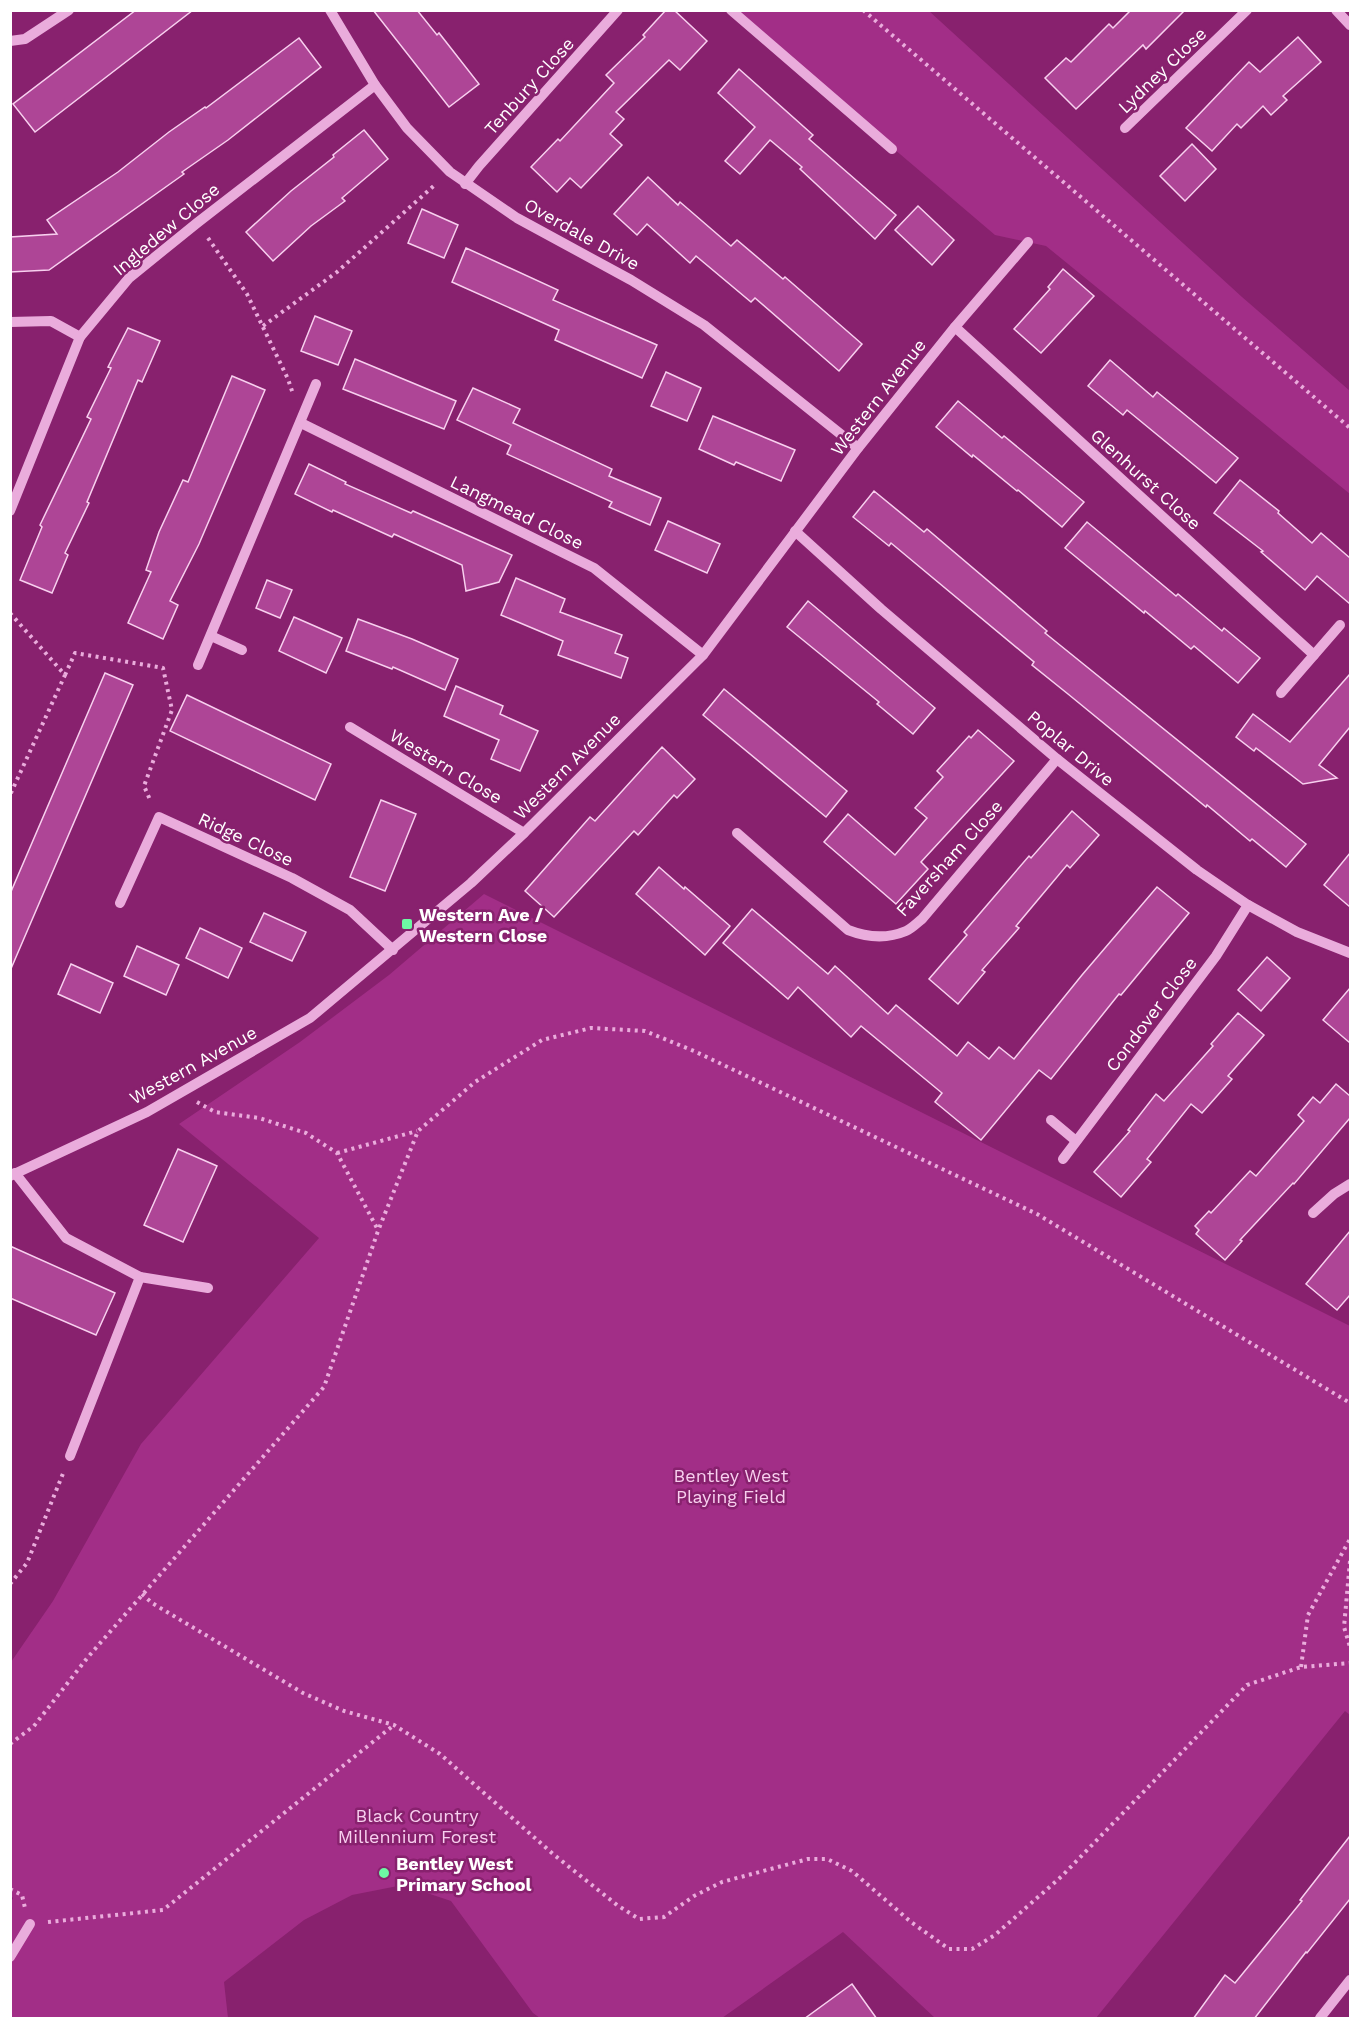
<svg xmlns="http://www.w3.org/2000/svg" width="1361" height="2029" font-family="'Work Sans',sans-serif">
<rect width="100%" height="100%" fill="#88216e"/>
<g fill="#a22e87">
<polygon points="732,11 929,11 1242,297 1350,391 1350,494 1046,246 995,235"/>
<polygon points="484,894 1350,1326 1350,1715 1345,1711 1096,2018 935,2018 843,1932 722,2018 540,2018 533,2013 451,1901 403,1885 352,1895 304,1920 224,1982 228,2018 11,2018 10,1904 13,1898 11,1896 11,1662 53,1601 141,1444 319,1238 179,1124 300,1042 389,975"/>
</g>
<g fill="#ae4596" stroke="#f8d0ef" stroke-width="1.5">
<polygon points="136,10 193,10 35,132 13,104"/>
<polygon points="373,10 417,10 437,35 439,33 479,84 449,107"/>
<polygon points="666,10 674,10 707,41 680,70 669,60 616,112 624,119 610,134 622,145 581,188 570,178 557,192 531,167 558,139 560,141 614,83 606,75 645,37 643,35"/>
<polygon points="1131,10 1185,10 1146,49 1143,45 1076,109 1045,78 1066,58 1071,62 1109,24 1113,28"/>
<polygon points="1298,37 1321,62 1283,96 1287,100 1271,115 1263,106 1241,128 1237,124 1212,151 1186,128 1249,62 1260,72"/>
<polygon points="299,38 321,67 228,140 182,172 184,174 49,270 10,272 10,237 57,234 47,220 118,172 169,132 205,107 206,108"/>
<polygon points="739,69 813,135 809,139 896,215 875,239 800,169 802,167 770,140 740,174 725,161 755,127 718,93"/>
<polygon points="364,130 388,159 342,198 345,201 311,226 273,261 246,232 291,191 334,157 333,155"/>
<polygon points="1192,144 1216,169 1185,201 1160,176"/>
<polygon points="648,177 678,205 680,202 731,246 737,240 783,279 785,277 862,344 839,371 755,298 751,302 696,256 690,263 647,224 637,235 614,214"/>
<polygon points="918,206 954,240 932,265 895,230"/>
<polygon points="422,209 458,225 444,258 408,243"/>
<polygon points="466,248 558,290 553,300 657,345 642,378 555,340 559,330 452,282"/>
<polygon points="1063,269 1094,296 1041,353 1014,329 1050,289 1048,287"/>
<polygon points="315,316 352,331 338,365 301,351"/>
<polygon points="128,328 160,341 142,382 138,380 87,502 89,503 65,553 68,555 52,593 20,580 42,527 40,525 91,419 87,417 111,368 108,367"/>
<polygon points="355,359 456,401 444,429 343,389"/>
<polygon points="1110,360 1153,397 1157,392 1238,458 1216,483 1127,410 1123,415 1088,386"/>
<polygon points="666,372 701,388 687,421 651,406"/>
<polygon points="232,376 265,390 199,544 170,601 178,605 163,639 128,623 151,572 146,570 159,532 183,480 188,482"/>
<polygon points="473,388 520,409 513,423 612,469 609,476 661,498 650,525 609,507 612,502 507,454 511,445 457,420"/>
<polygon points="958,401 1002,438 1004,436 1084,502 1062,527 1018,490 1017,491 973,455 972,457 936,427"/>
<polygon points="713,416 795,450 781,481 736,462 734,465 699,449"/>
<polygon points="309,464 346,482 345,484 411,513 413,511 512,555 499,582 466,591 462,565 394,534 392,537 333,510 332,512 295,494"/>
<polygon points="1240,480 1279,511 1278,513 1312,543 1321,533 1350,558 1350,604 1317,576 1305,590 1261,552 1263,551 1214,513"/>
<polygon points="874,491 924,532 927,529 1047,631 1045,633 1306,844 1286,867 1252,839 1250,841 1207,805 1206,807 1068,694 1032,665 1034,662 891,543 889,546 853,517"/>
<polygon points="668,521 720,544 707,573 655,550"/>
<polygon points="1087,522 1176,596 1178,594 1222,631 1224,628 1260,658 1238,683 1194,646 1191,649 1145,611 1144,613 1065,548"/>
<polygon points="516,578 565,599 560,612 622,635 615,653 628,658 621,678 558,655 563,641 501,615"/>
<polygon points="267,580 292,590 280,618 256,608"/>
<polygon points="808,601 935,708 913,734 877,704 879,702 787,627"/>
<polygon points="294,617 342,638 326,673 279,651"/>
<polygon points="358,619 412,639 458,659 445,690 393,667 392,669 346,651"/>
<polygon points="105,673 133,685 10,971 10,894"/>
<polygon points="1350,674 1350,727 1319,765 1337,778 1303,784 1256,748 1254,751 1236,737 1253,714 1290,742"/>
<polygon points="456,686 503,706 500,714 538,731 520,771 491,759 499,740 444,716"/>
<polygon points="724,689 847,791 826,817 703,715"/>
<polygon points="187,695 331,764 315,800 170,731"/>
<polygon points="978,730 1014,761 921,862 928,869 896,904 824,842 848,814 895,855 927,818 915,808 943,777 937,771 969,736 971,738"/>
<polygon points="662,747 695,779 677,798 674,795 638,835 634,831 554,917 525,891 590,817 595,821"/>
<polygon points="381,800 416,814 385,891 350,877"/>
<polygon points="1072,811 1099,835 1070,868 1067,865 1016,926 1019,928 982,970 985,972 958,1004 929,979 967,935 964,932 1029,856 1031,858"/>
<polygon points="1350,853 1350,907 1324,885"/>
<polygon points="659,867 684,889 685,887 730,926 705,955 636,894"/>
<polygon points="1157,887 1189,913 1121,995 1119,994 1051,1079 1039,1070 981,1140 935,1102 942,1093 861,1026 851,1037 798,987 788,999 723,943 752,909 828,974 835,966 888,1014 896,1005 957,1056 968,1042 989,1059 999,1047 1014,1059 1082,975"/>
<polygon points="264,913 306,932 292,961 250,942"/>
<polygon points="200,928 242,948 228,978 186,958"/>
<polygon points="137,946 179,965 166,995 124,976"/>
<polygon points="1267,957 1290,978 1261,1011 1238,990"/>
<polygon points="71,964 113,983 100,1013 58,994"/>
<polygon points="1350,988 1350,1043 1323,1020"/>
<polygon points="1238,1013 1264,1035 1228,1076 1232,1079 1202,1113 1191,1104 1147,1159 1151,1162 1121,1197 1094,1172 1130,1131 1128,1130 1156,1094 1164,1101 1213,1046 1211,1044"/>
<polygon points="1336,1084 1350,1096 1350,1118 1294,1184 1293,1183 1240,1240 1242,1241 1225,1260 1196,1234 1199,1230 1195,1226 1209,1211 1211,1213 1250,1171 1256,1176 1304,1121 1298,1115 1313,1097 1320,1103"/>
<polygon points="178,1149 217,1166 183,1242 144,1225"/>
<polygon points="1350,1231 1350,1295 1337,1310 1306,1284"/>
<polygon points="10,1246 115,1293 96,1335 10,1298"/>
<polygon points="1350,1836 1350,1899 1307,1953 1306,1952 1254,2019 1193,2019 1225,1975 1235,1983 1302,1901 1300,1900"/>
<polygon points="852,1984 877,2019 804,2019"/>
</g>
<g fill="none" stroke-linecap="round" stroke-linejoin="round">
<g stroke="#eaacdc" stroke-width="4" stroke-dasharray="3 4.5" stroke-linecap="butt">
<polyline points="863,10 1350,428"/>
<polyline points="208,238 247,294 288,379 293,394"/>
<polyline points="263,326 337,272 436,184"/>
<polyline points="10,613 65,675 10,795"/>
<polyline points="65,675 75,653 163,668 172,710 144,786 151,802"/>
<polyline points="197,1102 215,1112 259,1118 306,1133 337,1153 378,1230"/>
<polyline points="337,1153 417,1131"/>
<polyline points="1350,1561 1344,1627 1350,1647"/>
<polyline points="10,1584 27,1563 64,1471"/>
<polyline points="142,1594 152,1603 303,1693 344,1711 394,1725 440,1754 553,1854 617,1905 639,1919 664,1917 694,1896 722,1882 808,1859 827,1859 852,1871 911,1922 949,1949 972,1949 995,1935 1062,1876 1247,1685 1301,1667 1350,1663"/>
<polyline points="1301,1667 1308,1615 1350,1539"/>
<polyline points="10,1744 34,1726 88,1657 324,1387 378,1231 418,1131 475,1082 542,1040 591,1028 645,1031 694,1051 1037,1214 1350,1403"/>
<polyline points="10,1889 22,1895 25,1908"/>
<polyline points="48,1922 163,1910 394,1725"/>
</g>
<g stroke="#eaacdc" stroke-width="10">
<polyline points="330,10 375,85 407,128 450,172 517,218 631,280 704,325 858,448"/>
<polyline points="731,10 892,149"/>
<polyline points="1336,10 1350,25"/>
<polyline points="10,41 25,39 69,10"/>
<polyline points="1125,128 1247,10"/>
<polyline points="465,184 479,166 618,10"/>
<polyline points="10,322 51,321 80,337"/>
<polyline points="955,327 1314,655"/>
<polyline points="301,423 594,568 703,655"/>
<polyline points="10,511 80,337 129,278 197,223 375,85"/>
<polyline points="795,531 881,609 1057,759 1197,870 1248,905 1297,932 1350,953"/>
<polyline points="211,636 242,650"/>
<polyline points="198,665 316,384"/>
<polyline points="1281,693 1340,625"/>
<polyline points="350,727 524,833"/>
<path d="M 737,833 L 848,930 C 866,937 887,939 906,931 C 911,929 917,923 922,919 L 1057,759"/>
<polyline points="120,903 159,817 292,878 350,910 393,950"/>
<polyline points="1051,1120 1076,1141"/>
<polyline points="1063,1159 1216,956 1248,905"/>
<polyline points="15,1173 66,1238 140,1277 208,1288"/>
<polyline points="10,1176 147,1112 310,1018 471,883 524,833 703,655 858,448 955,327 1028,242"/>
<polyline points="1313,1213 1334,1194 1350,1184"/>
<polyline points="70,1456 140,1277"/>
<polyline points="10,1957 30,1924"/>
<polyline points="1320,2018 1350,1980"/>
</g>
</g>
<g fill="#6df7a4" stroke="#88216e" stroke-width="2">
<rect x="401" y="918" width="12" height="12" rx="3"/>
<circle cx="384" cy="1873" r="6"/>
</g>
<g text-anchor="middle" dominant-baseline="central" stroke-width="5" stroke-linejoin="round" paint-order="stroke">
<g font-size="18" fill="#fff" stroke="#88216e">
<text transform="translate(1162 70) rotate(-44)">Lydney Close</text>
<text transform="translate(529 86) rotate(-48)">Tenbury Close</text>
<text transform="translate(166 229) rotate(-40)">Ingledew Close</text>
<text transform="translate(582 234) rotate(29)">Overdale Drive</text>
<text transform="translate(878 397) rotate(-52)">Western Avenue</text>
<text transform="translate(1146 479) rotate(42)">Glenhurst Close</text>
<text transform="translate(517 512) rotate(26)">Langmead Close</text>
<text transform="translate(1071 748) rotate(40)">Poplar Drive</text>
<text transform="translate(446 766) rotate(31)">Western Close</text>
<text transform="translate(567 766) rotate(-45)">Western Avenue</text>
<text transform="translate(246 839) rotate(25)">Ridge Close</text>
<text transform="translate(949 858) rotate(-48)">Faversham Close</text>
<text transform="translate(1151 1014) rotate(-53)">Condover Close</text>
<text transform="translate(193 1065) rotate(-29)">Western Avenue</text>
</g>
<g font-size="18" font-weight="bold" fill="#fff" stroke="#88216e" text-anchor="start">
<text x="419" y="914">Western Ave /<tspan x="419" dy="21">Western Close</tspan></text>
<text x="396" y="1863">Bentley West<tspan x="396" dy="21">Primary School</tspan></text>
</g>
<g font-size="18" fill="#f8d0ef" stroke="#88216e">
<text x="731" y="1475">Bentley West<tspan x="731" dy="21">Playing Field</tspan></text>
<text x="417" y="1815">Black Country<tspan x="417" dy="21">Millennium Forest</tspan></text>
</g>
</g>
<rect width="1361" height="2029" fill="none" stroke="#ffffff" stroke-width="24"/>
</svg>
